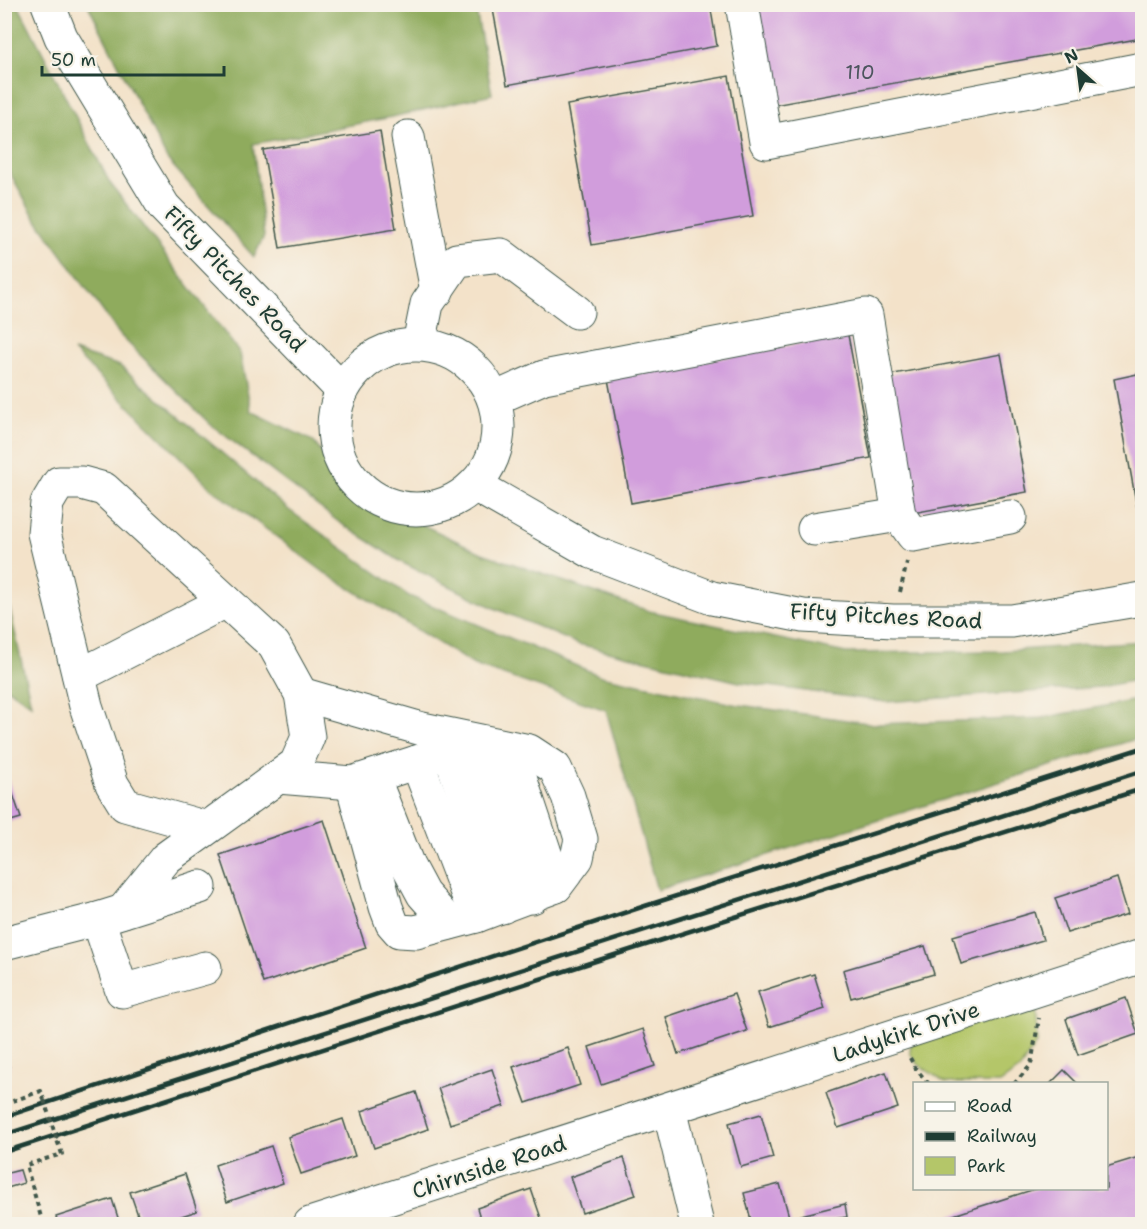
<svg xmlns="http://www.w3.org/2000/svg" width="1147" height="1229" font-family="'Shantell Sans',sans-serif">
<rect width="100%" height="100%" fill="#f7f3e8"/>
<filter id="ink" filterUnits="userSpaceOnUse"><feTurbulence type="fractalNoise" baseFrequency=".0167" numOctaves="2"/><feDisplacementMap in="SourceGraphic" scale="12" xChannelSelector="R" yChannelSelector="G"/><feConvolveMatrix kernelMatrix="1 2 1 2 8 2 1 2 1" color-interpolation-filters="sRGB"/></filter>
<filter id="wash" filterUnits="userSpaceOnUse"><feTurbulence type="fractalNoise" baseFrequency=".008" numOctaves="4" result="noise"/><feDisplacementMap in="SourceGraphic" scale="24" xChannelSelector="R" yChannelSelector="G"/><feGaussianBlur stdDeviation="1.35" result="paint"/><feColorMatrix in="noise" values="0 0 0 0 0 0 0 0 0 0 0 0 0 0 0 0 0 1.4 0 .05"/><feComposite in="paint" operator="in"/></filter>
<g filter="url(#wash)">
<rect width="100%" height="100%" fill="#f3e2c9"/>
<polygon fill="#b4c669" stroke="#6a824e" stroke-width="1.5" points="1035,1002 1037,1042 1020,1069 1000,1083 945,1083 918,1064 910,1053 911,1043"/>
<g fill="#8fab5d" stroke="#577448" stroke-width="1.5">
<polygon points="4,5 18,5 110,183 240,353 251,411 313,441 357,499 423,525 482,553 649,611 846,653 1003,651 1142,641 1142,679 1101,687 886,702 739,682 578,644 492,607 403,563 340,523 210,424 120,335 34,216 5,164"/>
<polygon points="88,5 475,5 492,94 392,117 253,144 264,236 254,257 167,159"/>
<polygon points="73,351 120,366 289,510 409,596 601,676 733,704 875,724 1042,718 1142,699 1142,737 657,890 606,710 474,665 325,573 211,488"/>
<polygon points="5,588 31,704 5,687"/>
</g>
<g id="blocks">
<g fill="#d19ddc">
<polygon points="492,4 710,4 717,46 507,85"/>
<polygon points="751,4 1142,4 1142,38 769,106"/>
<polygon points="729,76 753,216 592,245 567,105"/>
<polygon points="380,131 396,229 280,248 263,150"/>
<polygon points="848,335 871,458 631,503 608,379"/>
<polygon points="1001,354 1027,492 913,513 888,375"/>
<polygon points="1142,373 1142,507 1137,508 1114,379"/>
<polygon points="4,768 21,818 4,823"/>
<polygon points="324,820 366,948 263,983 220,855"/>
<polygon points="1117,878 1128,914 1067,933 1055,898"/>
<polygon points="1035,912 1043,940 961,964 953,936"/>
<polygon points="925,946 934,974 851,998 843,970"/>
<polygon points="814,974 825,1009 769,1027 758,992"/>
<polygon points="734,994 747,1031 678,1054 666,1017"/>
<polygon points="1126,998 1138,1034 1078,1055 1066,1019"/>
<polygon points="643,1029 655,1066 601,1084 589,1047"/>
<polygon points="568,1048 580,1085 526,1103 513,1067"/>
<polygon points="4,1051 10,1068 4,1070"/>
<polygon points="492,1069 504,1106 450,1124 438,1088"/>
<polygon points="1064,1070 1078,1084 1050,1084"/>
<polygon points="886,1072 898,1108 838,1128 826,1093"/>
<polygon points="416,1092 428,1129 374,1148 362,1111"/>
<polygon points="761,1114 773,1158 741,1167 729,1123"/>
<polygon points="343,1119 355,1156 301,1174 288,1137"/>
<polygon points="271,1146 283,1183 227,1202 215,1165"/>
<polygon points="1142,1156 1142,1224 942,1224 941,1219 1038,1188 1106,1188 1106,1167"/>
<polygon points="624,1158 636,1195 582,1213 570,1177"/>
<polygon points="20,1170 24,1183 4,1189 4,1174"/>
<polygon points="185,1174 197,1211 157,1224 141,1224 130,1192"/>
<polygon points="780,1184 791,1224 752,1224 744,1193"/>
<polygon points="531,1189 543,1224 482,1224 477,1208"/>
<polygon points="112,1199 120,1224 58,1224 56,1217"/>
<polygon points="845,1204 847,1217 803,1224 801,1215"/>
</g>
</g>
</g>
<g filter="url(#ink)">
<use href="#blocks" fill-opacity="0" stroke="#3f564a" stroke-width="1.5"/>
<g fill="none" stroke-linecap="round" stroke-linejoin="round">
<defs>
<g id="minor">
<polyline points="48,4 61,37 164,207 342,390"/>
<polyline points="742,4 766,142 1142,69"/>
<polyline points="408,137 437,291"/>
<polyline points="419,344 427,304 457,260 501,255 577,312"/>
<circle cx="416" cy="427" r="82"/>
<polyline points="494,399 544,377 866,315 899,515 913,535 1010,517"/>
<polyline points="475,485 592,552 712,598 803,616 893,621 1012,621 1142,599"/>
<polyline points="814,529 899,515"/>
<polyline points="79,676 226,601"/>
<polyline points="301,694 422,729 529,751 555,768 568,796 581,839 577,858 556,886 476,916 416,932 399,931 392,923 386,907 352,783"/>
<polyline points="510,748 556,886"/>
<polyline points="449,751 502,907"/>
<polyline points="417,762 476,916"/>
<polyline points="278,777 352,783 479,742 532,897"/>
<polyline points="373,777 408,866 423,894 449,923"/>
<polyline points="123,911 166,858 296,764 308,737 301,694 274,645 104,489 82,483 59,483 47,503 44,533 86,706 112,784 125,805 207,828"/>
<polyline points="98,919 122,991 205,968"/>
<polyline points="4,943 98,919 200,887"/>
<polyline points="669,1109 697,1224"/>
<polyline points="310,1224 1142,956"/>
</g>
</defs>
<use href="#minor" stroke="#3f564a" stroke-width="35"/>
<g stroke="#3f564a" stroke-width="4" stroke-dasharray="4.5 4.5" stroke-linecap="butt">
<polyline points="900,592 907,562"/>
<polyline points="910,1058 916,1069 929,1084"/>
<polyline points="1014,1084 1031,1065 1039,1018"/>
<polyline points="4,1104 41,1091 44,1100"/>
<polyline points="43,1224 26,1165 62,1154 57,1140"/>
</g>
<use href="#minor" stroke="#fff" stroke-width="33"/>
<g stroke="#1f3d34" stroke-width="4.5">
<polyline points="4,1117 645,906 1142,748"/>
<polyline points="4,1135 1142,771"/>
<polyline points="4,1152 630,950 1142,789"/>
</g>
<polyline stroke="#3f564a" stroke-width="4" stroke-dasharray="4.5 4.5" stroke-linecap="butt" points="44,1100 57,1140"/>
</g>
</g>
<g text-anchor="middle" dominant-baseline="central" stroke-width="4.5" stroke-linejoin="round" paint-order="stroke">
<g font-size="20" fill="#4c555e">
<text x="860" y="72">110</text>
</g>
<g font-size="22" fill="#1f3d34" stroke="#f7f3e8">
<text transform="translate(235 279) rotate(46)">Fifty Pitches Road</text>
<text transform="translate(886 616) rotate(3)">Fifty Pitches Road</text>
<text transform="translate(906 1032) rotate(-18)">Ladykirk Drive</text>
<text transform="translate(489 1167) rotate(-18)">Chirnside Road</text>
</g>
</g>
<rect width="1147" height="1229" fill="none" stroke="#f7f3e8" stroke-width="24"/>
<rect x="913" y="1082" width="195" height="108" fill="#f7f3e8" stroke="#a1aaa0" stroke-width="1.5"/>
<rect x="925" y="1102" width="30" height="9" fill="#ffffff" stroke="#a1aaa0" stroke-width="1.5"/>
<text x="967" y="1112" font-size="18" fill="#1f3d34">Road</text>
<rect x="925" y="1132" width="30" height="9" fill="#1f3d34" stroke="#a1aaa0" stroke-width="1.5"/>
<text x="967" y="1142" font-size="18" fill="#1f3d34">Railway</text>
<rect x="925" y="1157" width="30" height="18" fill="#b4c669" stroke="#a1aaa0" stroke-width="1.5"/>
<text x="967" y="1172" font-size="18" fill="#1f3d34">Park</text>
<g transform="translate(1078 69) rotate(332)" stroke="#f7f3e8" stroke-width="4.5" paint-order="stroke">
<path d="M0-4.5L10 22L0 15L-10 22Z" fill="#1f3d34"/>
<text y="-9" font-size="16" font-weight="bold" text-anchor="middle" fill="#1f3d34">N</text>
</g>
<path d="M42 66v9h182v-9" fill="none" stroke="#1f3d34" stroke-width="3"/>
<text x="51" y="66" font-size="18" fill="#1f3d34" stroke="#f7f3e8" stroke-width="4.5" paint-order="stroke">50 m</text>
</svg>
